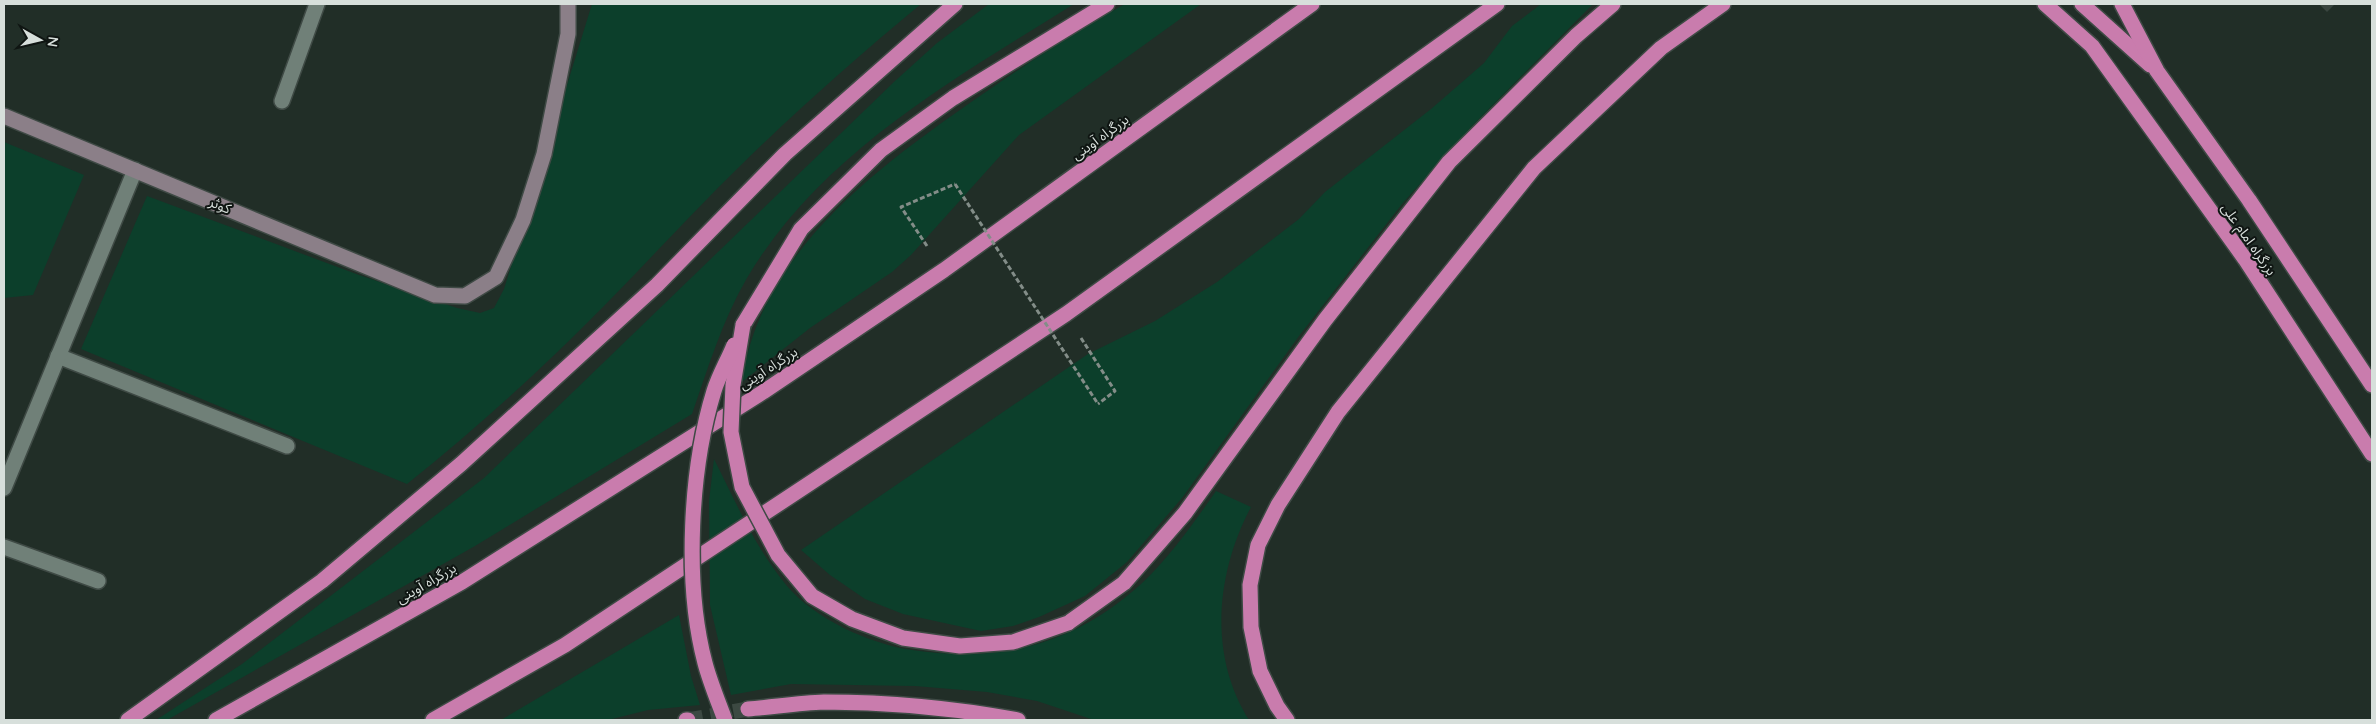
<svg xmlns="http://www.w3.org/2000/svg" width="2376" height="724" font-family="Quicksand,'Noto Sans Arabic',sans-serif">
<rect width="100%" height="100%" fill="#212e27"/>
<g fill="#0c3f2b">
<path d="M 592,4 L 921,4 C 858,56 796,111 738,168 C 688,217 640,270 590,320 C 532,378 471,433 407,484 L 81,349 L 147,196 L 359,275 L 457,308 L 480,313 L 494,308 L 504,289 Z"/>
<path d="M 989,4 L 1074,4 C 954,79 821,153 747,278 C 722,321 708,368 692,414 L 475,546 L 167,720 L 156,720 L 242,664 L 484,478 L 895,81 L 937,43 Z"/>
<path d="M 1125,4 L 1201,4 L 1019,135 L 911,255 L 892,272 L 810,328 L 742,382 C 760,252 878,167 977,98 C 1025,65 1074,32 1125,4 Z"/>
<polygon points="1541,4 1593,4 1472,126 1402,204 1299,336 1182,498 1127,562 1085,596 1039,617 1013,626 981,631 903,614 865,599 830,575 801,550 1088,354 1155,321 1217,282 1299,219 1325,192 1431,109 1484,63 1512,26"/>
<polygon points="4,142 84,175 33,295 4,298"/>
<path d="M 714,459 C 736,502 755,548 787,586 C 815,619 870,644 912,650 C 1000,663 1073,645 1140,585 C 1169,558 1193,524 1216,491 L 1251,507 C 1216,573 1208,655 1249,720 L 1094,720 L 1037,701 L 987,692 L 915,686 L 791,684 L 731,695 L 710,605 L 709,501 Z"/>
<polygon points="679,615 691,676 700,705 648,710 608,720 501,720"/>
</g>
<g fill="none" stroke-linecap="round" stroke-linejoin="round">
<polyline stroke="#3c4942" stroke-width="15" stroke-dasharray="15 8" stroke-linecap="butt" points="688,720 748,709"/>
<defs>
<g id="street">
<polyline points="282,101 317,4"/>
<polyline points="58,356 287,446"/>
<polyline points="4,488 135,170"/>
<polyline points="4,547 98,581"/>
</g>
<polyline id="secondary" points="4,116 435,295 465,296 496,277 523,220 544,154 568,34 568,4"/>
<g id="highway">
<polyline points="2045,4 2092,46 2245,259 2372,454"/>
<polyline points="2082,4 2150,65"/>
<polyline points="2122,4 2157,71 2249,200 2372,385"/>
<polyline points="743,325 801,229 881,150 953,98 1107,4"/>
<polyline points="1068,623 1124,583 1185,513 1325,320 1449,162 1576,36 1613,4"/>
<path d="M 748,709 C 773,707 799,703 824,702 C 890,702 954,708 1018,720"/>
<polyline points="128,720 322,581 461,464 657,285 785,154 955,4"/>
<polyline points="216,720 462,582 763,392 944,270 1312,4"/>
<polyline points="433,720 565,645 1066,314 1497,4"/>
<polyline points="686,720 688,720"/>
<polyline points="1287,720 1277,706 1260,671 1251,627 1250,585 1258,545 1278,505 1338,412 1534,168 1661,48 1723,4"/>
</g>
</defs>
<use href="#street" stroke="#3f4a45" stroke-width="18"/>
<use href="#secondary" stroke="#3f4a45" stroke-width="18"/>
<use href="#highway" stroke="#3f4a45" stroke-width="18"/>
<g stroke="#838d88" stroke-width="3" stroke-dasharray="5 2.5" stroke-linecap="butt">
<polyline points="927,246 901,207 955,184"/>
<polyline points="1081,338 1115,391 1098,404"/>
</g>
<use href="#street" stroke="#708078" stroke-width="15"/>
<use href="#secondary" stroke="#8b7f88" stroke-width="15"/>
<use href="#highway" stroke="#c97cad" stroke-width="15"/>
<defs>
<g id="highway-bridge">
<polyline points="743,325 733,385 731,432 742,487 778,555 812,596 852,619 903,638 960,646 1013,642 1068,623"/>
<path d="M 725,720 C 718,701 710,682 705,663 C 684,583 690,469 714,391 C 719,375 728,360 734,345"/>
</g>
</defs>
<use href="#highway-bridge" stroke="#3f4a45" stroke-width="18" stroke-linecap="butt"/>
<polyline stroke="#838d88" stroke-width="3" stroke-dasharray="5 2.5" stroke-linecap="butt" points="955,184 1098,404"/>
<use href="#highway-bridge" stroke="#c97cad" stroke-width="15"/>
</g>
<polygon fill="#39453f" points="2319,4 2335,4 2327,12"/>
<g text-anchor="middle" dominant-baseline="central" stroke-width="4" stroke-linejoin="round" paint-order="stroke">
<g font-size="14" fill="#d7dfdb" stroke="#0f1512">
<text transform="translate(1100 137) rotate(-36)">بزرگراه آوینی</text>
<text transform="translate(220 205) rotate(23)">کوثر</text>
<text transform="translate(2249 239) rotate(55)">بزرگراه امام علی</text>
<text transform="translate(768 368) rotate(-33)">بزرگراه آوینی</text>
<text transform="translate(426 583) rotate(-30)">بزرگراه آوینی</text>
</g>
</g>
<rect width="2376" height="724" fill="none" stroke="#d7dfdb" stroke-width="10"/>
<g transform="translate(40 40) rotate(98)" stroke="#0f1512" stroke-width="4" paint-order="stroke">
<path d="M0-4L9 19L0 12L-9 19Z" fill="#d7dfdb"/>
<text y="-8" font-size="14" font-weight="bold" text-anchor="middle" fill="#d7dfdb">N</text>
</g>
</svg>
